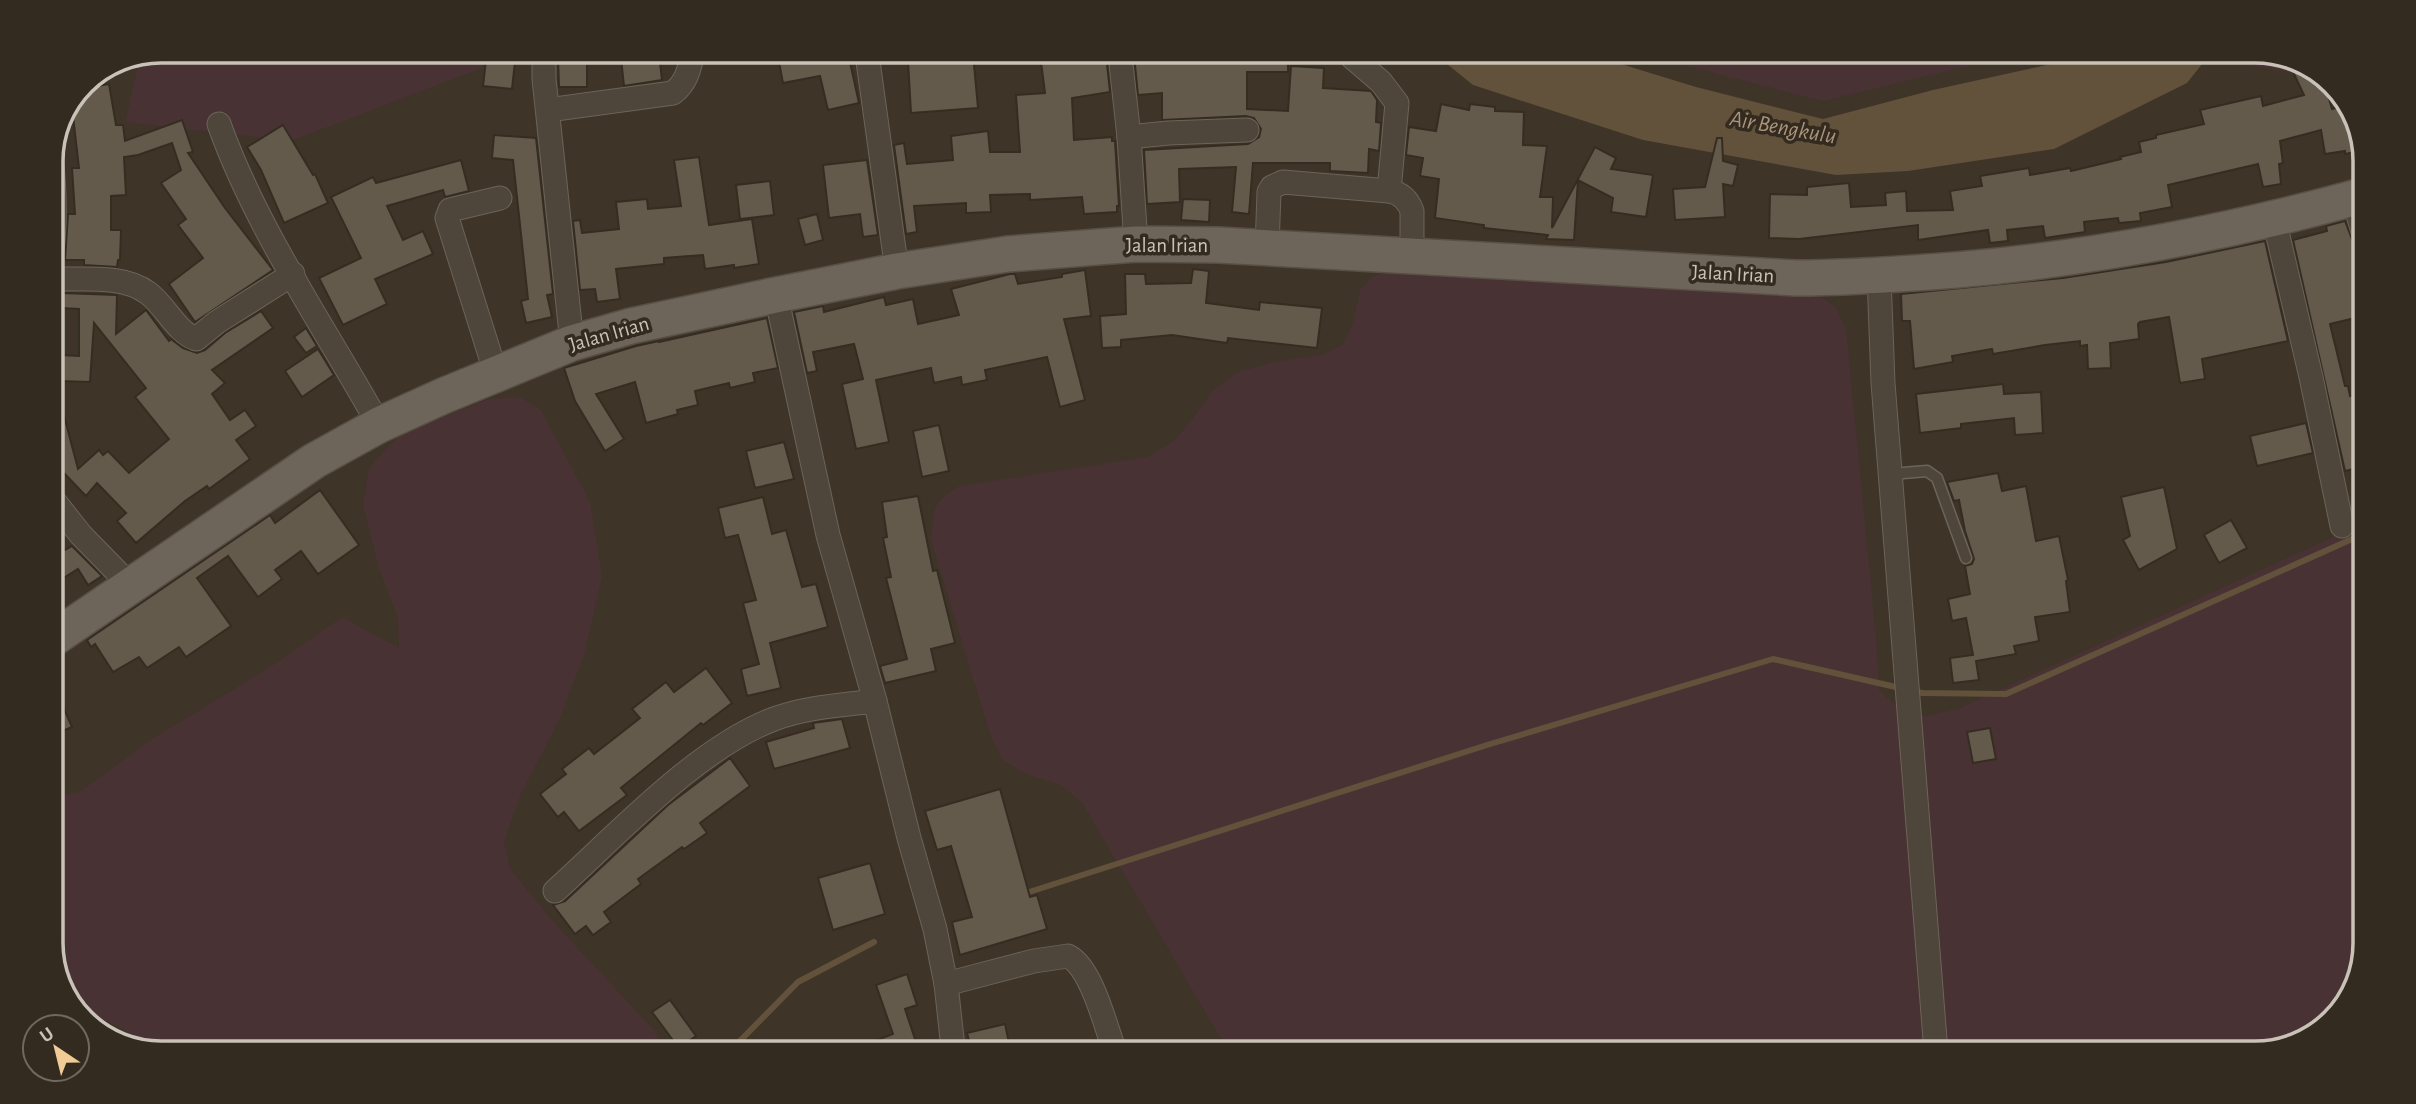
<svg xmlns="http://www.w3.org/2000/svg" width="2416" height="1104" font-family="'Alegreya Sans',sans-serif">
<rect width="100%" height="100%" fill="#3e3427"/>
<g fill="#493233">
<polygon points="161,51 479,52 482,68 291,141 125,122 139,60"/>
<polygon points="1652,57 2002,58 1823,101"/>
<polygon points="2252,59 2298,59 2320,78 2247,65"/>
<path d="M 1402,269 L 1558,283 L 1820,296 L 1836,307 L 1846,329 L 1876,637 L 1879,690 L 1893,703 L 1926,716 L 1958,709 L 2361,524 L 2357,986 L 2317,1034 L 2256,1053 L 1227,1049 L 1083,804 L 1061,785 L 1026,774 L 1003,760 L 991,737 L 931,540 C 934,508 931,503 959,486 L 1147,457 L 1175,440 L 1193,418 L 1213,390 L 1236,373 L 1273,362 L 1321,355 L 1343,345 L 1354,319 L 1360,290 L 1373,276 Z"/>
<polygon points="520,397 541,410 590,502 602,576 584,656 559,720 521,794 504,842 510,869 560,929 653,1029 664,1047 153,1045 70,1002 51,951 51,798 81,791 152,739 275,664 342,617 399,648 398,617 379,569 363,504 369,468 400,434 489,399"/>
</g>
<polygon fill="#62513b" points="1437,56 1595,56 1696,87 1823,119 1933,90 2078,58 2206,59 2187,83 2054,149 1908,171 1836,175 1643,140 1473,85"/>
<g fill="none" stroke-linecap="round" stroke-linejoin="round">
<g stroke="#62513b" stroke-width="6">
<polyline points="1023,894 1487,745 1773,659 1922,693 2006,694 2361,535"/>
<polyline points="734,1047 798,982 874,942"/>
</g>
</g>
<g fill="#645a4c" stroke="#362d22" stroke-width="2">
<polygon points="487,52 516,52 512,89 483,86"/>
<polygon points="797,53 848,53 859,103 828,110 820,76 783,83 778,57"/>
<polygon points="659,54 662,80 624,86 621,58"/>
<polygon points="944,54 973,54 978,108 911,113 908,61 945,59"/>
<polygon points="1040,54 1106,55 1110,92 1072,98 1074,140 1112,137 1112,141 1115,141 1119,206 1117,206 1117,212 1084,214 1082,197 1030,200 1030,194 990,195 991,212 966,213 966,203 914,206 917,232 906,234 894,145 904,143 907,164 953,160 951,136 988,131 990,152 1020,152 1016,95 1045,93"/>
<polygon points="1134,55 1288,55 1288,72 1247,72 1247,109 1288,111 1291,66 1324,68 1323,88 1371,91 1377,100 1376,122 1381,123 1379,151 1369,149 1368,173 1330,171 1330,163 1253,163 1249,214 1232,212 1236,167 1179,169 1180,202 1147,204 1144,150 1248,144 1259,137 1261,129 1254,118 1246,116 1162,120 1162,93 1138,95"/>
<polygon points="558,56 587,56 587,87 559,87"/>
<polygon points="2287,59 2298,59 2324,81 2332,109 2349,105 2364,150 2345,154 2345,151 2325,154 2321,130 2280,141 2283,163 2279,164 2281,184 2263,187 2258,164 2168,185 2172,207 2140,213 2141,221 2119,223 2118,218 2084,222 2085,232 2045,238 2043,226 2007,230 2008,241 1990,243 1988,230 1918,240 1918,225 1799,239 1769,238 1770,194 1807,195 1807,187 1849,183 1851,207 1886,205 1885,193 1906,191 1907,211 1953,210 1950,191 1982,186 1980,176 2029,168 2030,175 2070,168 2071,171 2121,159 2120,157 2141,152 2139,142 2156,138 2156,135 2204,124 2200,110 2261,96 2263,106 2304,95"/>
<polygon points="109,84 116,125 123,125 125,141 182,120 193,152 188,153 225,208 273,270 195,322 169,284 203,258 178,225 186,219 161,183 181,170 172,143 138,155 124,157 126,195 111,196 111,230 121,230 120,260 118,260 117,267 84,265 84,260 65,260 68,214 75,214 72,168 79,168 72,107 80,89"/>
<polygon points="1441,104 1469,110 1470,104 1495,107 1495,111 1524,112 1523,145 1547,146 1540,197 1553,197 1552,228 1595,147 1616,158 1611,169 1653,175 1646,217 1611,212 1613,198 1578,180 1574,240 1546,239 1548,235 1484,228 1484,225 1435,218 1439,179 1420,176 1423,158 1406,155 1409,127 1436,131"/>
<polygon points="283,125 313,175 315,174 328,203 284,223 261,170 247,147"/>
<polygon points="494,135 536,138 553,294 547,295 552,317 526,323 521,301 528,299 513,160 492,158"/>
<polygon points="1717,138 1722,138 1723,161 1738,165 1733,186 1723,184 1725,217 1675,220 1673,189 1705,187"/>
<polygon points="699,157 709,225 752,219 759,264 734,268 734,265 705,269 703,255 664,258 664,264 616,269 620,299 597,302 595,289 580,290 573,221 580,220 582,233 619,229 616,202 647,199 648,209 681,206 674,160"/>
<polygon points="461,160 469,191 445,197 443,190 387,206 403,240 423,231 433,254 375,279 387,304 343,325 319,278 361,258 331,197 373,177 376,183"/>
<polygon points="867,160 878,235 863,237 860,214 829,218 823,165"/>
<polygon points="770,181 774,215 740,219 736,185"/>
<polygon points="1183,199 1210,200 1209,222 1181,220"/>
<polygon points="817,214 823,240 805,245 798,219"/>
<polygon points="2345,221 2364,270 2364,290 2359,291 2363,316 2330,324 2345,386 2348,386 2350,396 2363,393 2362,467 2345,471 2293,240 2327,231 2326,226"/>
<polygon points="2265,241 2288,341 2202,359 2205,379 2180,383 2169,317 2140,322 2138,324 2139,339 2110,343 2111,368 2088,369 2087,345 2080,346 2080,341 2045,345 1993,354 1992,349 1952,356 1953,362 1914,369 1910,321 1902,321 1901,294 2063,278 2166,262"/>
<polygon points="1193,269 1209,271 1206,303 1259,310 1260,302 1322,308 1317,348 1228,338 1227,343 1172,335 1121,340 1121,347 1102,348 1100,316 1126,314 1125,274 1145,274 1146,284 1191,283"/>
<polygon points="1085,270 1091,316 1064,319 1085,400 1060,407 1047,357 985,370 987,380 962,385 961,377 934,383 931,368 876,380 889,442 856,449 842,384 863,379 854,344 813,352 817,371 807,373 794,312 823,306 824,312 884,297 886,305 913,299 918,324 959,315 951,289 1010,274 1015,274 1018,284 1062,277 1062,274"/>
<polygon points="61,293 117,295 116,334 146,310 169,341 171,339 183,348 197,353 205,350 225,333 261,311 273,328 212,370 225,383 212,394 230,420 245,410 256,426 236,440 250,459 209,489 207,486 185,501 136,543 117,521 126,513 97,483 86,496 61,470 51,433 51,386 56,385 78,469 99,450 103,455 108,451 129,473 169,439 135,397 146,388 94,323 90,382 59,381 60,355 79,356 79,309 60,308"/>
<polygon points="767,318 778,368 753,373 755,382 730,388 729,383 695,391 698,405 677,410 678,414 646,423 635,382 596,394 624,439 605,451 575,401 564,368 636,346 659,341 659,342"/>
<polygon points="306,328 317,346 306,353 294,337"/>
<polygon points="318,349 334,375 302,397 285,371"/>
<polygon points="2003,384 2004,394 2041,392 2043,433 2015,435 2014,418 1961,424 1961,428 1920,433 1916,394"/>
<polygon points="2306,423 2313,453 2257,466 2250,436"/>
<polygon points="939,425 949,471 922,477 913,431"/>
<polygon points="784,442 794,479 755,488 746,451"/>
<polygon points="1998,473 2002,491 2026,486 2036,541 2059,536 2068,580 2066,581 2070,612 2035,617 2039,641 2014,646 2016,654 1976,661 1979,680 1953,683 1950,658 1973,655 1966,618 1952,621 1948,599 1970,594 1965,566 1972,564 1974,559 1965,531 1959,500 1954,501 1947,482"/>
<polygon points="2164,487 2177,549 2139,570 2123,540 2130,536 2121,497"/>
<polygon points="320,490 359,545 318,574 301,551 275,570 282,579 258,597 228,556 197,578 231,626 186,657 179,647 147,668 139,657 113,672 95,644 91,647 87,640 270,515 275,523"/>
<polygon points="918,496 933,571 937,570 955,643 931,649 936,671 885,683 880,666 907,659 886,578 891,577 883,538 887,537 882,502"/>
<polygon points="763,497 772,534 786,530 802,587 816,584 828,627 770,643 781,688 747,696 741,669 759,664 743,603 756,600 738,535 725,538 718,508"/>
<polygon points="2231,520 2247,548 2219,563 2204,535"/>
<polygon points="51,531 65,550 72,546 102,576 88,585 78,569 51,586"/>
<polygon points="706,668 732,703 703,725 701,723 621,788 627,795 579,831 564,812 558,817 540,794 566,774 562,769 589,748 594,754 640,718 632,709 666,682 674,692"/>
<polygon points="51,679 72,727 51,736"/>
<polygon points="842,719 850,748 774,769 766,742 814,728 813,723"/>
<polygon points="1990,728 1996,759 1973,763 1967,732"/>
<polygon points="730,758 750,786 700,823 707,833 684,849 682,847 638,879 641,884 604,912 611,922 593,935 586,926 575,934 553,905 565,901 668,805"/>
<polygon points="1000,789 1030,897 1037,895 1047,929 960,955 952,922 972,917 951,846 937,850 925,811"/>
<polygon points="870,863 885,914 833,930 818,878"/>
<polygon points="907,974 917,1005 905,1009 918,1048 862,1048 862,1046 893,1034 876,985"/>
<polygon points="670,1000 696,1036 680,1047 678,1047 652,1012"/>
<polygon points="1005,1024 1010,1048 971,1048 967,1033"/>
</g>
<g fill="none" stroke-linecap="round" stroke-linejoin="round">
<defs>
<polyline id="lane" points="1891,474 1927,471 1937,478 1966,558"/>
<g id="street">
<polyline points="544,52 544,79 572,343"/>
<polyline points="867,54 897,271"/>
<polyline points="1120,55 1129,137 1136,244"/>
<polyline points="1352,57 1381,82 1397,103 1389,191"/>
<path d="M 548,110 L 673,93 C 687,82 689,69 693,53"/>
<path d="M 219,124 C 256,228 325,328 379,425"/>
<polyline points="1129,137 1168,133 1247,130"/>
<path d="M 51,156 C 55,191 56,224 51,258"/>
<polyline points="2353,198 2364,235"/>
<polyline points="2274,219 2311,377 2342,526"/>
<path d="M 1267,248 L 1269,192 L 1272,187 L 1283,182 L 1389,191 C 1401,193 1408,200 1412,211 L 1412,256"/>
<polyline points="1879,276 1883,383 1936,1052"/>
<path d="M 51,279 C 81,280 123,274 148,293 C 165,305 176,332 196,339 L 217,322 L 293,274"/>
<polyline points="776,295 828,535 875,701 909,838 935,929 946,984 953,1048"/>
<polyline points="496,374 447,218 450,210 500,198"/>
<polyline points="51,497 81,535 131,586"/>
<path d="M 555,891 C 617,835 697,748 774,719 C 806,707 842,705 875,701"/>
<path d="M 946,984 L 1034,961 L 1068,956 C 1091,967 1105,1024 1114,1049"/>
</g>
<path id="primary" d="M 51,640 L 314,461 L 379,425 L 443,396 L 572,343 L 631,326 L 776,295 L 897,271 L 1008,254 L 1136,244 L 1218,245 L 1796,278 C 1850,278 1903,274 1956,270 C 2095,258 2231,232 2365,195"/>
</defs>
<use href="#lane" stroke="#6c6459" stroke-width="13"/>
<use href="#street" stroke="#6c6459" stroke-width="25"/>
<use href="#primary" stroke="#584f45" stroke-width="38"/>
<use href="#lane" stroke="#4f463b" stroke-width="10"/>
<use href="#street" stroke="#4f463b" stroke-width="23"/>
<use href="#primary" stroke="#6e655a" stroke-width="35"/>
</g>
<g text-anchor="middle" dominant-baseline="central" stroke-width="7" stroke-linejoin="round" paint-order="stroke">
<g font-size="21" fill="#c9c2b8" stroke="#342b20">
<text x="1167" y="245">Jalan Irian</text>
<text transform="translate(1733 274) rotate(3)">Jalan Irian</text>
<text transform="translate(609 334) rotate(-16)">Jalan Irian</text>
</g>
<g font-size="23" font-style="italic" fill="#aa957b" stroke="#342b20">
<text transform="translate(1783 128) rotate(10)">Air Bengkulu</text>
</g>
</g>
<path d="M0 0H2416V1104H0ZM161 63H2255A98 98 0 0 1 2353 161V943A98 98 0 0 1 2255 1041H161A98 98 0 0 1 63 943V161A98 98 0 0 1 161 63Z" fill="#342b20" fill-rule="evenodd"/>
<path fill="none" stroke="#c9c2b8" stroke-width="3.5" d="M161 63H2255A98 98 0 0 1 2353 161V943A98 98 0 0 1 2255 1041H161A98 98 0 0 1 63 943V161A98 98 0 0 1 161 63Z"/>
<g transform="translate(56 1048) rotate(325)"><circle r="33" fill="#342b20" stroke="#70675d" stroke-width="2"/>
<path d="M0-5L12 26L0 18L-12 26Z" fill="#f0cb96"/>
<text y="-10" font-size="19" font-weight="bold" text-anchor="middle" fill="#c9c2b8">U</text>
</g>
</svg>
